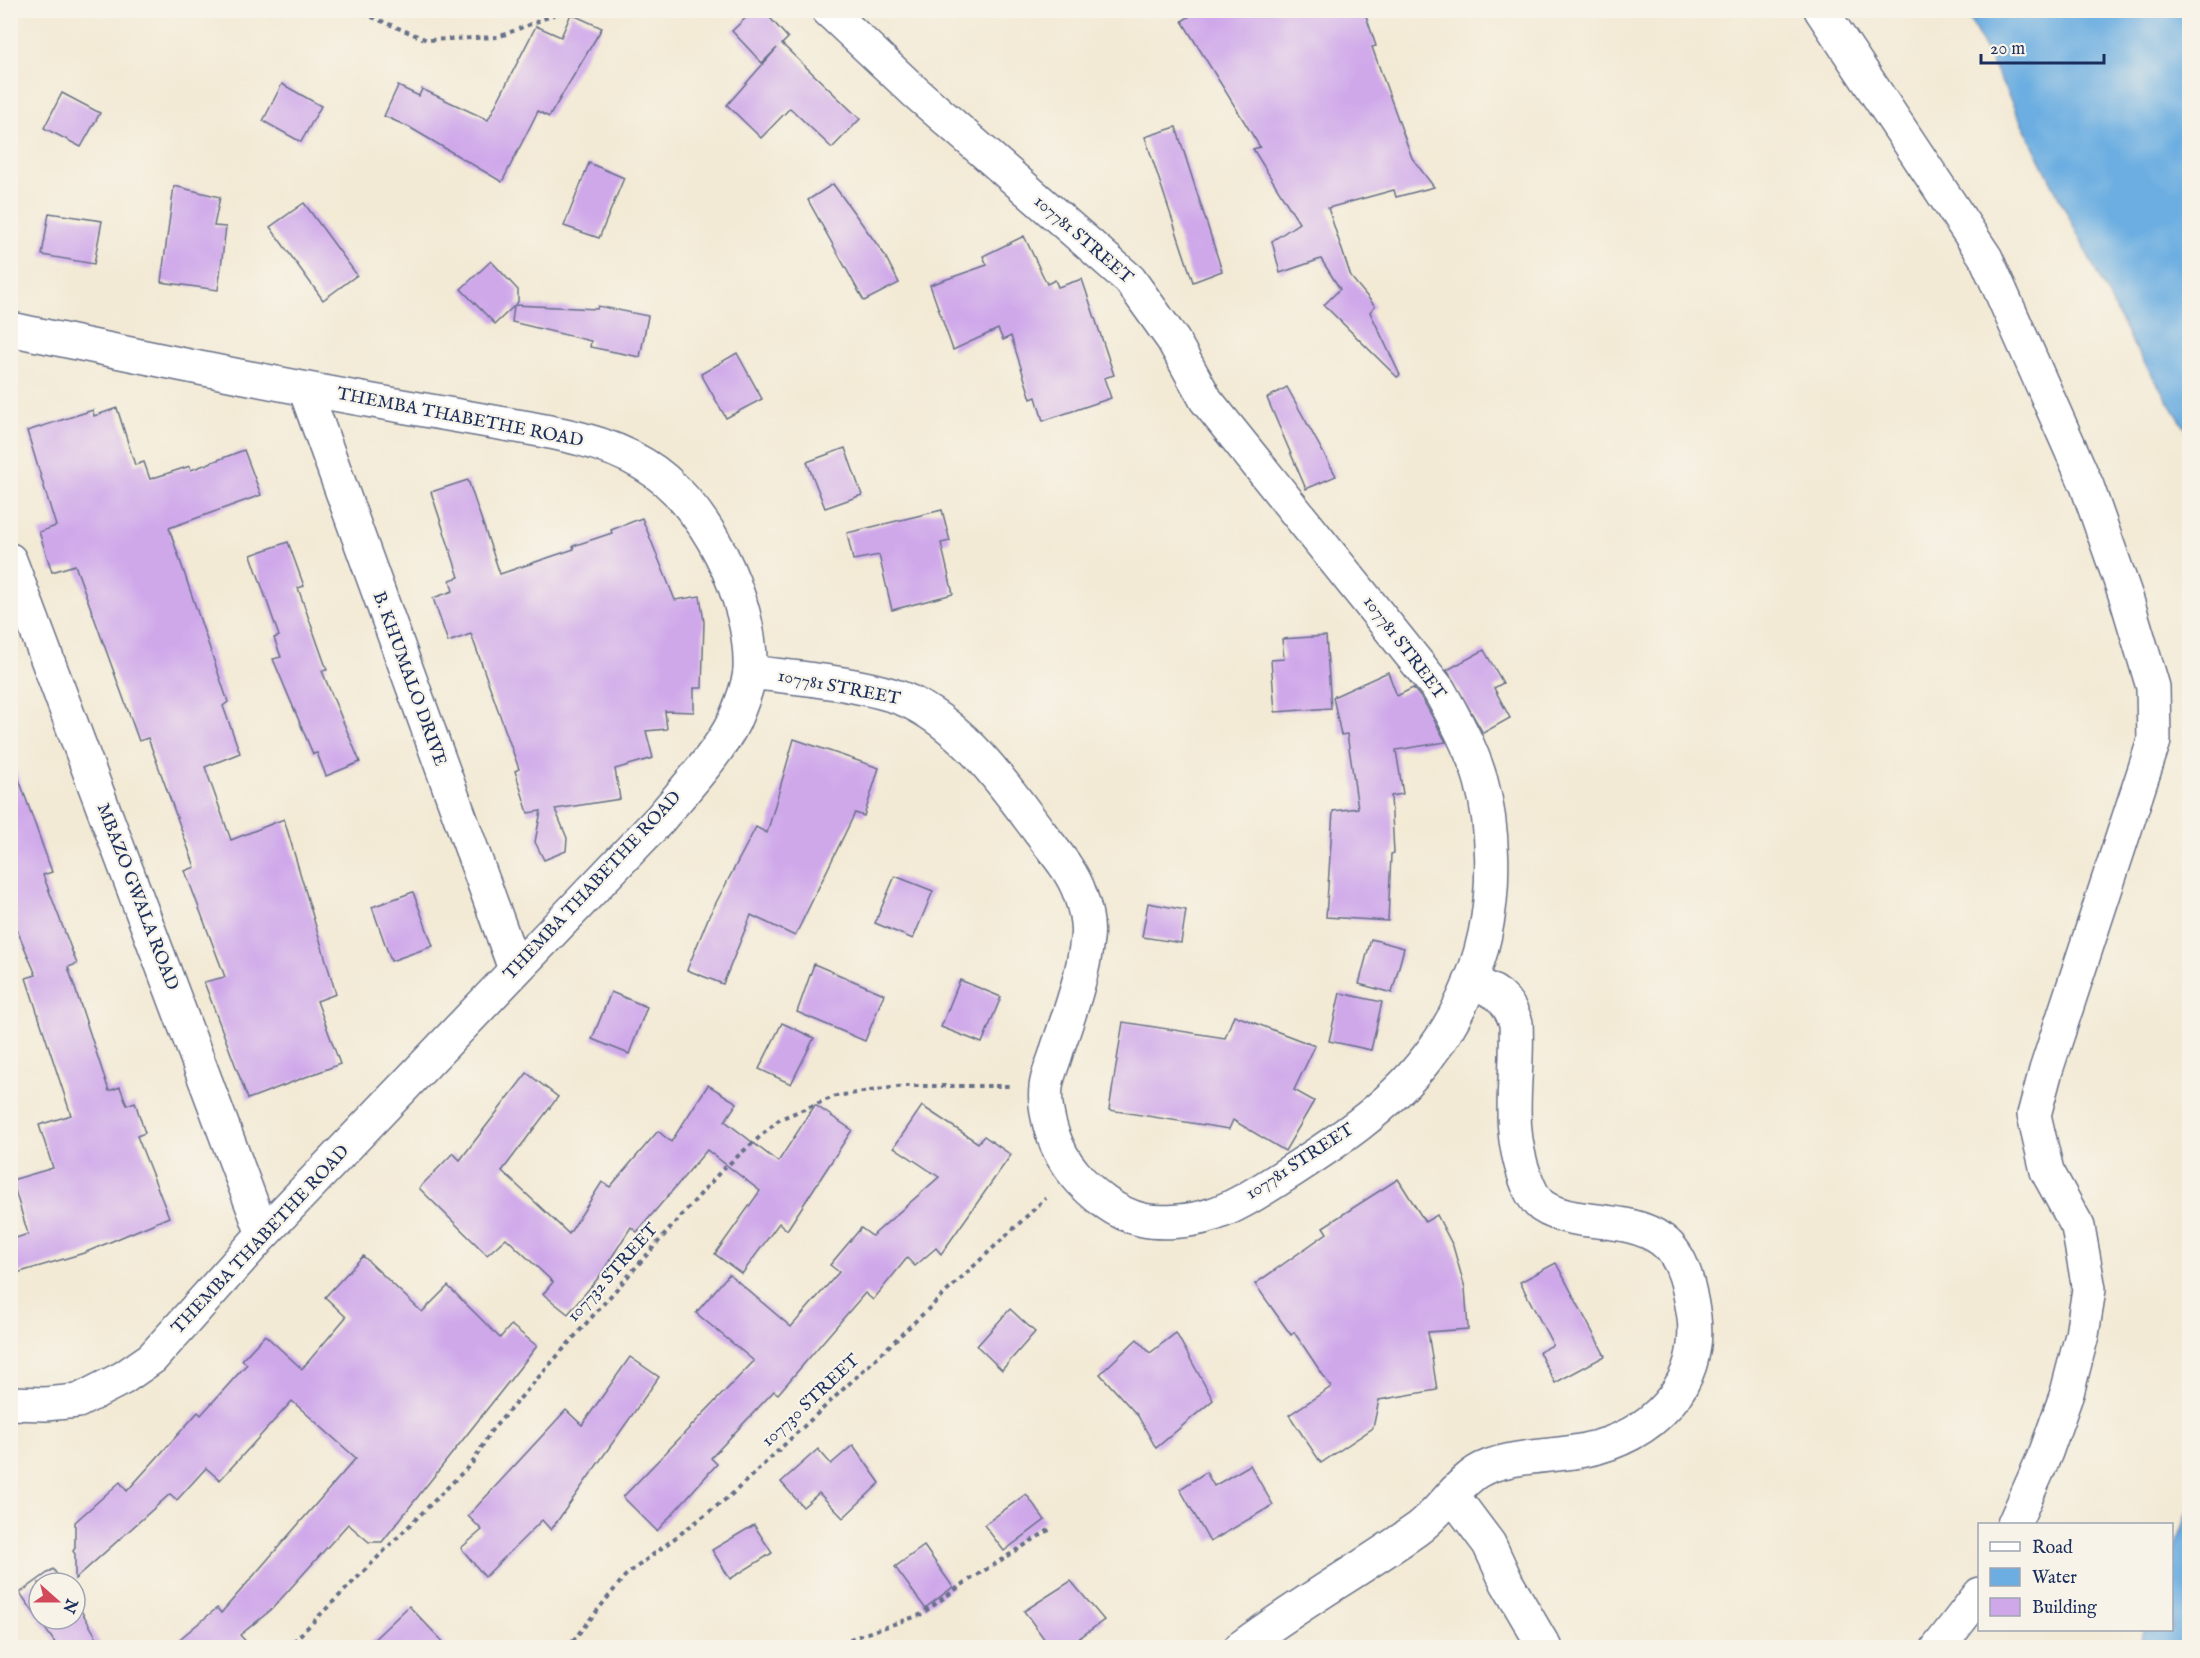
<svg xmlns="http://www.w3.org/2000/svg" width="2200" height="1658" font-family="'IM FELL English',serif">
<rect width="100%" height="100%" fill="#f7f3e8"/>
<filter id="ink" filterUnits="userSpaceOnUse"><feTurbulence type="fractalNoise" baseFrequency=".0167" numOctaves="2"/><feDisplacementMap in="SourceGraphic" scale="12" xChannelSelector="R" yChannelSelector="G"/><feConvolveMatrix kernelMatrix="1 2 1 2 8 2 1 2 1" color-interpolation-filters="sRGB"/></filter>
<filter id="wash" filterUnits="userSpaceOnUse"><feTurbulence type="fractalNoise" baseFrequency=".008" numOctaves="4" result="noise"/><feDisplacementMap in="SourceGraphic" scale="24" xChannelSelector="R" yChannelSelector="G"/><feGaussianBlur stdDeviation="1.35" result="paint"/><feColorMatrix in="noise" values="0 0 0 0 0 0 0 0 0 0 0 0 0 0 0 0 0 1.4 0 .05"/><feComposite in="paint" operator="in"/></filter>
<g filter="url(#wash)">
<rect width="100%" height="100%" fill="#f3ead5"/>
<g fill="#6caee1" stroke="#446ea0" stroke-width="1.5">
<polygon points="1966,11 2180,11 2189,24 2189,434 2132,343"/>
<polygon points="2189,1509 2189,1647 2138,1647 2145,1630 2172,1630 2172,1557"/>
</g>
<g id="blocks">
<g fill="#cfa8ea">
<polygon points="754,10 763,10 788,38 782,44 860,119 832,148 790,108 761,138 727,105 777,48 762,63 732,31"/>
<polygon points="1199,10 1364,10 1376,46 1372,47 1412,158 1434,187 1396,197 1394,190 1328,208 1351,277 1375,306 1370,312 1400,375 1397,377 1324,305 1340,289 1321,259 1280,273 1272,241 1299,223 1253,149 1260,147 1182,21"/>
<polygon points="571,14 602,28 549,117 538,111 502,182 409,127 384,116 398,86 419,96 422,89 488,120 536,26 561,37"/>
<polygon points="282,84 321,106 301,142 263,121"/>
<polygon points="62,93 100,113 81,147 44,128"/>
<polygon points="1176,127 1222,271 1193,282 1145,137"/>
<polygon points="589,163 624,178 599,238 564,226"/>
<polygon points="833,184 884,254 899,283 864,301 808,200"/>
<polygon points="174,186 220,197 214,226 226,227 218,290 161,282"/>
<polygon points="304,203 357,275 323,300 270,227"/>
<polygon points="49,213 102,221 94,264 42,255"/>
<polygon points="1024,236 1047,284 1055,280 1058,287 1082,279 1114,375 1104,378 1111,398 1043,421 1036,397 1031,399 1011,336 1003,340 998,329 953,350 930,285 987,265 983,256"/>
<polygon points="491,261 518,290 518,302 515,305 597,309 598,306 648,316 640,357 590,347 591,341 512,322 514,306 495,324 461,289"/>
<polygon points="737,353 762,399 726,418 701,374"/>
<polygon points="1287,387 1336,476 1306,489 1267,398"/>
<polygon points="117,408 135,465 144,462 150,479 190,466 191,470 244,450 261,495 169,528 228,702 223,706 240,753 205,767 231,840 284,819 336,994 317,1001 340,1064 248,1099 204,982 225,977 185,871 195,867 148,738 139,741 75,565 52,572 39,532 56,526 27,431 93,410 94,416"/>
<polygon points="845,448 862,495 825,508 807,462"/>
<polygon points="468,480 500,574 574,549 573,546 612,533 611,530 642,518 675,600 700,596 704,622 702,688 694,688 694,712 665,711 667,729 646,731 653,758 615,769 620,799 555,809 567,838 566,851 544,860 535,842 541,811 528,813 515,771 519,769 471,634 448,642 433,598 453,591 450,580 459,577 431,492"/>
<polygon points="942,510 950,541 941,543 953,594 892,610 879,555 853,560 847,533"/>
<polygon points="288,542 304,586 298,588 327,670 322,671 360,762 326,776 317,753 313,754 273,659 281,657 274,638 279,636 251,555"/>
<polygon points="1326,636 1331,708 1275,712 1271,660 1284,659 1282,639"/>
<polygon points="1484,650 1503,683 1494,688 1510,718 1483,733 1447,670"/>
<polygon points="1388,672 1397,696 1413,688 1423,700 1446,742 1396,750 1403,794 1391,796 1394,853 1391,854 1388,921 1326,917 1333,811 1358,808 1347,734 1341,735 1333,697"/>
<polygon points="794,739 879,768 864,816 855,813 795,936 751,915 723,984 687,970 709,916 756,827 767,833"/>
<polygon points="15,768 52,872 43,875 77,964 68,967 109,1091 120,1087 127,1105 135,1102 145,1133 137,1136 169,1217 84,1253 10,1275 10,1240 28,1234 12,1180 53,1168 39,1125 71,1115 26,978 36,975 10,913 10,769"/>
<polygon points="895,876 933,891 913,939 875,923"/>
<polygon points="413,892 433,946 391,961 372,907"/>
<polygon points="1148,903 1186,910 1181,943 1142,937"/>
<polygon points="1371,939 1404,948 1392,993 1359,984"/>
<polygon points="814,964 884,994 865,1041 797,1012"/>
<polygon points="960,980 1001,997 982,1043 941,1027"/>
<polygon points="611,992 647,1007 629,1054 592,1039"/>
<polygon points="1340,993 1382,1002 1371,1050 1329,1041"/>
<polygon points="1234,1015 1315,1046 1294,1090 1314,1101 1285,1151 1233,1120 1229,1129 1109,1110 1123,1022 1225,1038"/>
<polygon points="782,1023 814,1038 791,1084 759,1069"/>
<polygon points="527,1073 558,1097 502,1171 569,1234 602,1182 610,1187 658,1131 671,1142 708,1085 737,1103 725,1121 778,1162 815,1105 852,1130 787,1230 779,1223 742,1274 715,1254 760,1191 707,1150 637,1232 631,1227 599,1277 568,1314 543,1294 553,1282 506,1238 487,1255 419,1188 453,1153 460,1160"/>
<polygon points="922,1106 978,1143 984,1136 1011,1155 941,1254 936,1248 915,1266 907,1258 873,1300 865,1293 778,1394 774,1391 711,1458 717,1464 657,1531 623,1497 754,1361 696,1313 729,1274 791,1327 839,1272 830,1265 861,1228 872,1236 939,1177 894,1147"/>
<polygon points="1398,1179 1425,1222 1437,1215 1453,1246 1465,1288 1468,1329 1428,1332 1437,1390 1379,1400 1373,1428 1321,1463 1289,1415 1331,1387 1294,1332 1291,1335 1255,1284 1327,1233 1323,1227"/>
<polygon points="363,1256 422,1312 448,1286 500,1338 511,1325 537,1346 382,1542 369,1542 348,1524 271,1610 240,1635 251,1647 170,1647 217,1608 221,1613 356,1458 292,1401 220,1480 206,1468 177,1500 170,1494 75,1579 75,1554 73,1551 75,1548 75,1522 120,1482 127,1491 198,1412 201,1415 247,1364 242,1360 265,1335 302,1369 346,1317 325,1297"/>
<polygon points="1556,1263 1605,1356 1555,1383 1539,1352 1553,1345 1520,1282"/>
<polygon points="1010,1309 1035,1332 1002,1370 977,1346"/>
<polygon points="1176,1333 1213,1400 1156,1448 1138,1416 1100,1374 1137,1339 1150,1353"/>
<polygon points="630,1357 659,1377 551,1530 542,1520 485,1577 461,1548 482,1530 468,1516 566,1410 582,1425"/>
<polygon points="853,1445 880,1483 843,1518 819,1493 803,1507 781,1482 818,1449 831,1464"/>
<polygon points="1250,1465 1273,1505 1210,1542 1180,1489 1206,1472 1214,1486"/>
<polygon points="1026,1494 1045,1520 1004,1551 984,1525"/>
<polygon points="754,1525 772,1553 730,1579 712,1550"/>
<polygon points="924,1546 953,1587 925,1608 895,1567"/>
<polygon points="53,1569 63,1583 39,1583 39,1619 75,1619 75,1600 102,1647 58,1647 20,1593"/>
<polygon points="1071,1581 1104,1620 1067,1647 1050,1647 1024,1611"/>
<polygon points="409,1606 448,1647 366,1647"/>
</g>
</g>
</g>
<g filter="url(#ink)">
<use href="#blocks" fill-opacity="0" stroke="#677088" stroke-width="1.5"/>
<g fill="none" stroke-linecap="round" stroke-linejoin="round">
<defs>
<g id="minor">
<polyline points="1821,10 1986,258 2087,486 2126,597 2153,687 2154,741 2046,1070 2034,1115 2047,1171 2078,1227 2089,1289 2082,1335 2067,1393 2046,1452 2014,1524"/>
<path d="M 10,329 C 131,354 252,380 373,401 C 417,409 461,416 505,424 C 551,432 602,439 643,464 C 705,500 753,600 750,670 C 749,685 740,707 734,721 C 719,753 683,791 660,819 L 263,1234 L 152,1358 L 123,1378 L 78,1401 L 45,1404 L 10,1403"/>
<polyline points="305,389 515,969"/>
<polyline points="10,560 263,1234"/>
<path d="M 750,672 C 794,678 878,684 916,705 C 968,733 1003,783 1038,830 C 1053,850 1072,870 1080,894 C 1085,908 1089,924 1087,939 C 1083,977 1069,1015 1057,1050 C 1054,1062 1047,1075 1046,1087 C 1043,1115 1056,1152 1074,1173 C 1091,1194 1116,1214 1143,1220 C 1162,1224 1192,1221 1211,1215 C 1234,1208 1258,1192 1279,1179 C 1332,1145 1388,1109 1427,1058 C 1455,1023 1476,977 1485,934 C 1495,886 1494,828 1481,781 C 1472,749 1455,719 1439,690 L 1206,400 L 1173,340 L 1130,280 L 914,91 L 828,10"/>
<polyline points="1453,1496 1489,1544 1507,1583 1545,1648"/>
<path d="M 1240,1648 C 1297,1605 1358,1571 1416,1530 C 1439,1514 1454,1487 1477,1472 C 1504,1455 1554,1457 1585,1450 C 1651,1437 1702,1387 1694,1317 C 1690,1291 1685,1257 1662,1240 C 1637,1222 1605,1223 1575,1218 C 1564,1216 1552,1213 1542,1206 C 1533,1199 1529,1188 1525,1177 C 1505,1121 1519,1079 1516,1023 C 1507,997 1495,990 1470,982"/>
<polyline points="1938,1648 1980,1594"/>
</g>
</defs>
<use href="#minor" stroke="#677088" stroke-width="36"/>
<g stroke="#677088" stroke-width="4" stroke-dasharray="4.5 4.5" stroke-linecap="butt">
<polyline points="355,10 427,40 498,37 566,10"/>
<polyline points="287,1648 473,1462 491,1431 721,1171 780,1119 836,1096 904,1086 1009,1086"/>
<polyline points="567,1648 625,1576 730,1496 1046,1198"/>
<polyline points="824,1648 920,1615 966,1582 1052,1528"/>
</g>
<use href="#minor" stroke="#fff" stroke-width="33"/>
</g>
</g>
<g text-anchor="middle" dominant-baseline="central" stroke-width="4.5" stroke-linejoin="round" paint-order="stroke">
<g font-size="18" fill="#1b2f5e" stroke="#f7f3e8">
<text transform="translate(1083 240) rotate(41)">107781 STREET</text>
<text transform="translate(460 418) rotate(11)">THEMBA THABETHE ROAD</text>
<text transform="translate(1404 648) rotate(53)">107781 STREET</text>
<text transform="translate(409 679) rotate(70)">B. KHUMALO DRIVE</text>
<text transform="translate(839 688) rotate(11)">107781 STREET</text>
<text transform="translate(593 886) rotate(-47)">THEMBA THABETHE ROAD</text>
<text transform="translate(137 897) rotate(69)">MBAZO GWALA ROAD</text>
<text transform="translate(1300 1162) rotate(-33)">107781 STREET</text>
<text transform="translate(261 1240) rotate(-47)">THEMBA THABETHE ROAD</text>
<text transform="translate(613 1273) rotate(-48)">107732 STREET</text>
<text transform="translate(811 1401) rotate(-43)">107730 STREET</text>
</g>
</g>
<rect width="2200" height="1658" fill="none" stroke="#f7f3e8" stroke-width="36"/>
<rect x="1978" y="1523" width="195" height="108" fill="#f7f3e8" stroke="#9fa5b1" stroke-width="1.5"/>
<rect x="1990" y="1542" width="30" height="9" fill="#ffffff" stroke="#9fa5b1" stroke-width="1.5"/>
<text x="2032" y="1553" font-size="18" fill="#1b2f5e">Road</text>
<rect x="1990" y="1568" width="30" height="18" fill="#6caee1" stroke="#9fa5b1" stroke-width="1.5"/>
<text x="2032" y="1583" font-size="18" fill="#1b2f5e">Water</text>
<rect x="1990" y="1598" width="30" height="18" fill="#cfa8ea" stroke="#9fa5b1" stroke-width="1.5"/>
<text x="2032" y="1613" font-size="18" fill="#1b2f5e">Building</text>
<g transform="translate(57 1601) rotate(111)"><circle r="28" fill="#f7f3e8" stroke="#9fa5b1" stroke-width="1.5"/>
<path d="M0-4.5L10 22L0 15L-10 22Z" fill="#d1495b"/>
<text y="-9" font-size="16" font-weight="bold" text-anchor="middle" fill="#1b2f5e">N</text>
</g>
<path d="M1981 54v9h123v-9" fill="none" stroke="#1b2f5e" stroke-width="3"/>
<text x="1990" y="54" font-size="18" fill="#1b2f5e" stroke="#f7f3e8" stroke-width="4.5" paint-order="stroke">20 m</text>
</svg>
